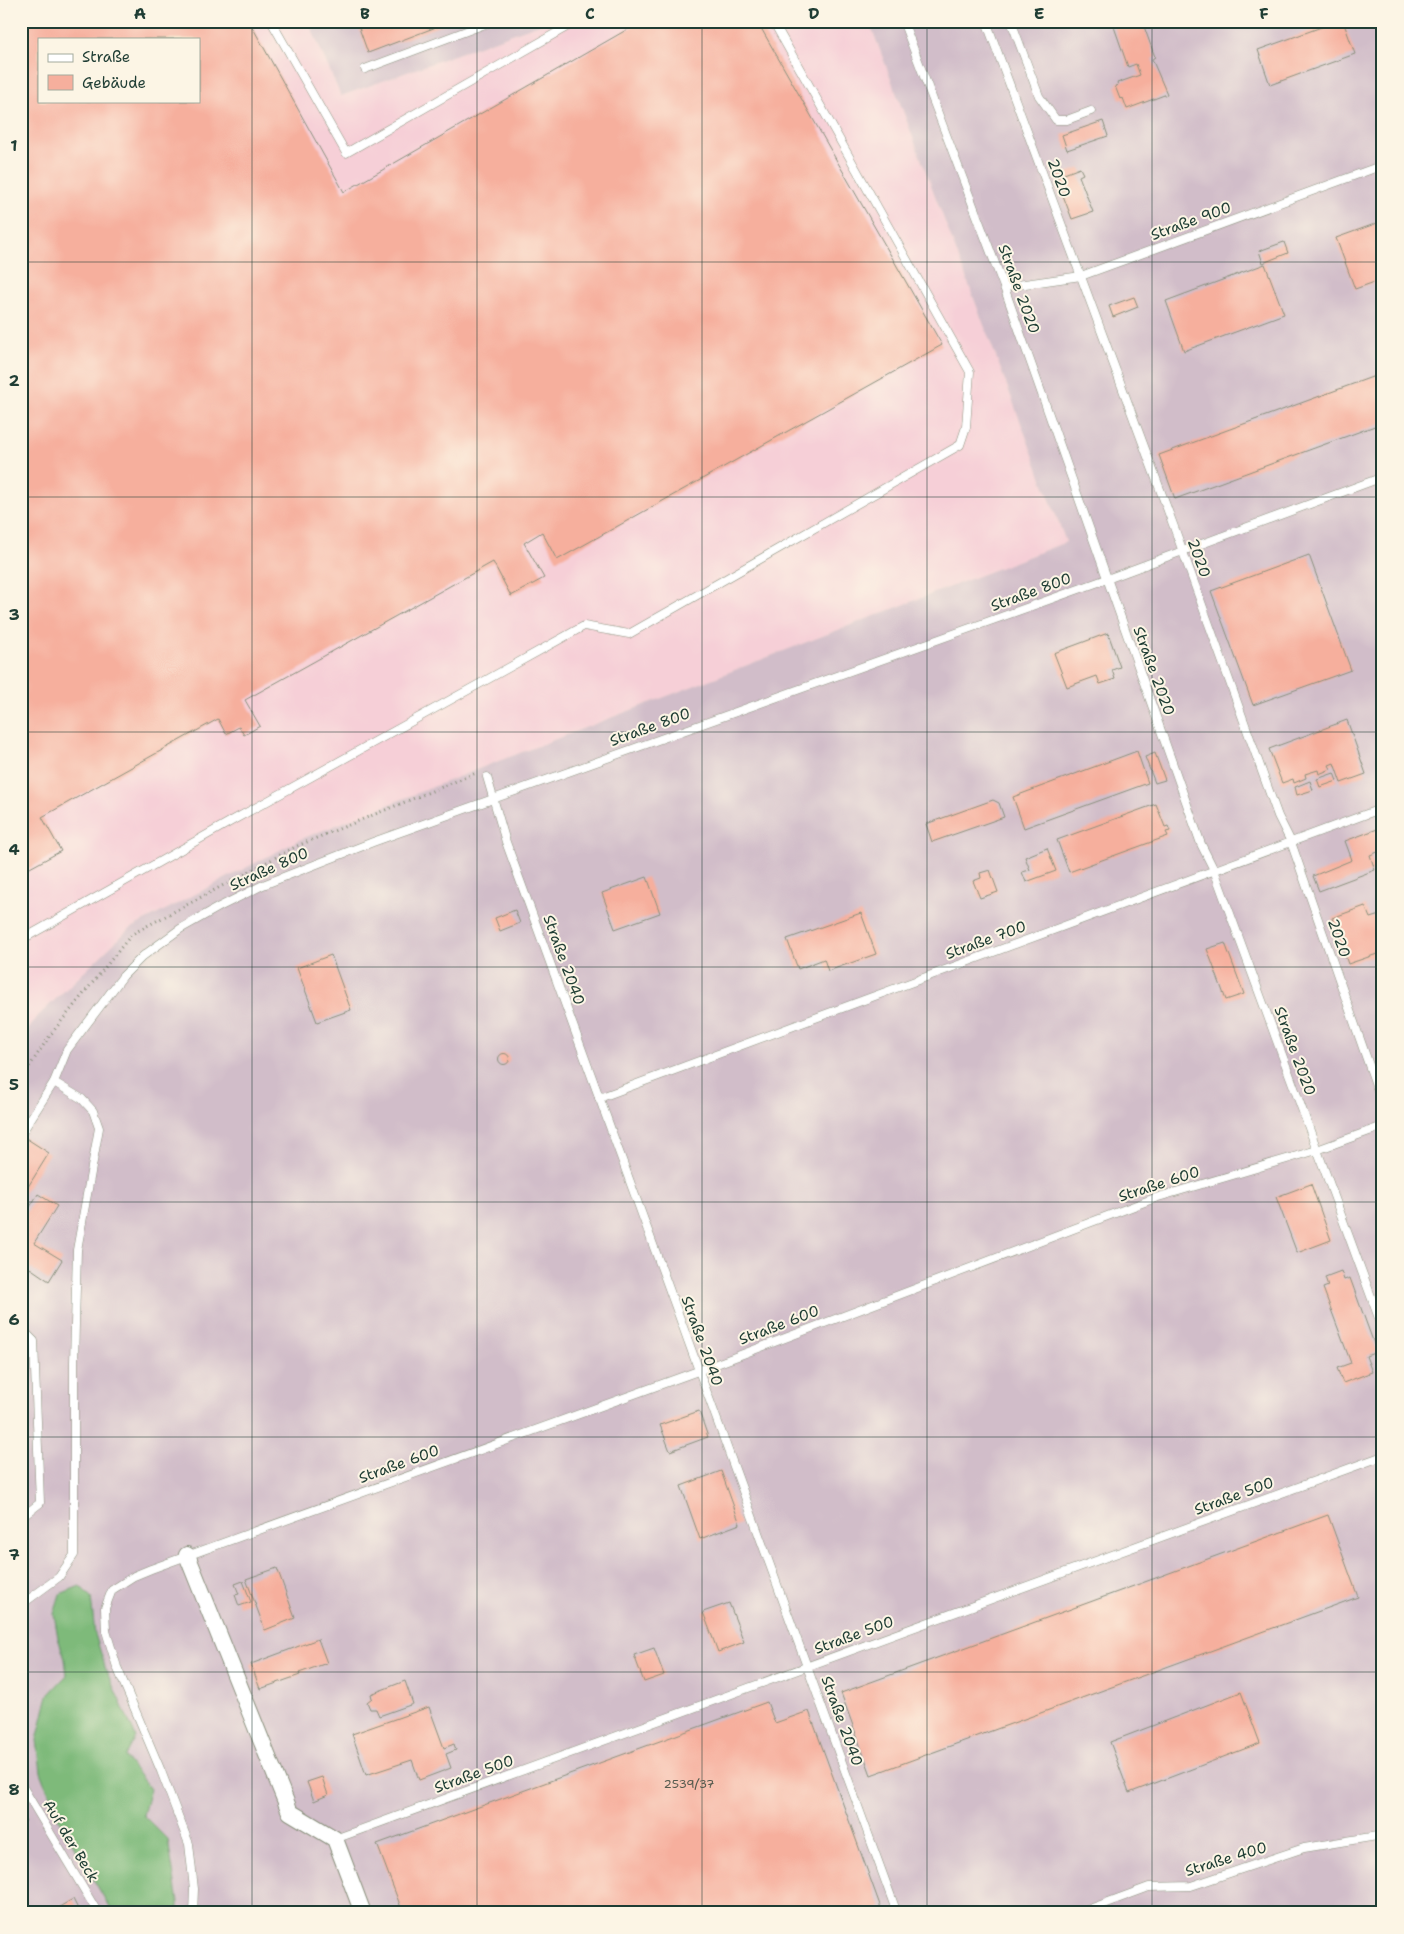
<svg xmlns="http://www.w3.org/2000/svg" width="1404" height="1934" font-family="'Shantell Sans',sans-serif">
<rect width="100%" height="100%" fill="#fcf5e5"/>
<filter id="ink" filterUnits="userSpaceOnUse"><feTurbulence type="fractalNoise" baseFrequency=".02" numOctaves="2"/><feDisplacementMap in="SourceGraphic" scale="10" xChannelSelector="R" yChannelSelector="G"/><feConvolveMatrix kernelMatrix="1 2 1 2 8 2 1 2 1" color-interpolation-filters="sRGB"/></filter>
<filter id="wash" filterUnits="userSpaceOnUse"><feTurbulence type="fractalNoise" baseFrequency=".0096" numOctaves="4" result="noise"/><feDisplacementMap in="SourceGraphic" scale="20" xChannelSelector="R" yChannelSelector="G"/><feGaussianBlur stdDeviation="1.12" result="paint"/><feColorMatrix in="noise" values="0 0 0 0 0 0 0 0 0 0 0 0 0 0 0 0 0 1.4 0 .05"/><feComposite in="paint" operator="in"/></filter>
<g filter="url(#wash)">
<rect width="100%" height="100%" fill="#f4e3c6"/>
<path fill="#f6cfd7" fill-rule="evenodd" d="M 21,21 L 308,21 L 341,96 L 548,21 L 869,21 L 1066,542 L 486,766 L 301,839 L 129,929 L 38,1016 L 21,1040 ZM 39,39 L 199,39 L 199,101 L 39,101 Z"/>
<g fill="#d1bdc9">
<polygon points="308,21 548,21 341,96"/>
<polygon points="869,21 1383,21 1383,1913 21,1913 21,1040 38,1016 129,929 301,839 486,766 1066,542"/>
</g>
<polygon fill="#7eba7a" stroke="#4e7c57" points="80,1586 91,1597 95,1634 106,1670 136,1737 125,1757 150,1789 143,1815 168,1840 178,1902 178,1913 113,1913 60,1822 41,1772 37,1740 48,1695 67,1675 65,1659 58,1638 54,1614 60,1594"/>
<g id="blocks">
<g fill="#f6af9d" fill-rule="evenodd">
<path d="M 25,21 L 249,21 L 344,192 L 635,25 L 654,21 L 757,21 L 942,345 L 557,560 L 542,532 L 524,543 L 544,578 L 511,596 L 493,562 L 245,700 L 260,726 L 244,735 L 239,727 L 226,734 L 218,719 L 42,817 L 61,851 L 28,869 L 21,857 L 21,24 ZM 39,39 L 199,39 L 199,101 L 39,101 Z"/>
<polygon points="369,21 452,21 368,53 358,25"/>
<polygon points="1112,21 1142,21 1155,57 1152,59 1167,94 1127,109 1123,98 1120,99 1115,86 1118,85 1117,83 1140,75 1136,64 1128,67"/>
<polygon points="1338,21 1343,21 1355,54 1270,85 1258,50"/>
<polygon points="1103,121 1108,136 1067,150 1062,135"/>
<polygon points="1080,168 1083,174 1079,176 1093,212 1072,219 1056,177"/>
<polygon points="1383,221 1383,279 1355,289 1336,238"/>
<polygon points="1284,242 1288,253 1263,263 1259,251"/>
<polygon points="1265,264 1284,314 1184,351 1166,301"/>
<polygon points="1134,297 1138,307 1113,317 1109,306"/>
<polygon points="1383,373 1383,423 1175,499 1159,455"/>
<polygon points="1309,555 1351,670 1253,705 1211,591"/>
<polygon points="1108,633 1120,667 1112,670 1115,679 1100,684 1097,676 1067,687 1054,653"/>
<polygon points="1347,720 1366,774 1341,783 1334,763 1329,765 1331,769 1319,774 1318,770 1305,774 1306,778 1294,783 1293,779 1282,783 1269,749"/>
<polygon points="1137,751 1148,783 1024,828 1013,797"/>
<polygon points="1155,753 1165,780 1155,783 1145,757"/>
<polygon points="1334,773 1337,781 1320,787 1317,779"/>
<polygon points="1310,781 1313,790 1297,795 1295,787"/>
<polygon points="993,800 999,803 1004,817 932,842 926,824"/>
<polygon points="1156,804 1165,827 1168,826 1170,831 1166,832 1168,836 1069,872 1057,840"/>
<polygon points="1383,827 1383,850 1370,855 1375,870 1319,891 1313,876 1352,860 1345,841"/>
<polygon points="1047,848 1056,871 1026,882 1022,872 1030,870 1025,857"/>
<polygon points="990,870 998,892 980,898 973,881 981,878 980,873"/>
<polygon points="647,877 660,913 615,929 602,893"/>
<polygon points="1365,906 1370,918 1383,914 1383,952 1348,964 1332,918"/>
<polygon points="515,910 520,923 500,931 495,918"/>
<polygon points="861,913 876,954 828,971 824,959 798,969 787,939"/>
<polygon points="1225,943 1244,994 1226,1000 1207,949"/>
<polygon points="331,955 351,1010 317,1022 297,968"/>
<polygon points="1383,1003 1383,1023 1376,1005"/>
<polygon points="1383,1048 1383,1066 1377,1051"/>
<circle cx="504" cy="1059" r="5.5"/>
<polygon points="21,1135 49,1153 21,1198"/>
<polygon points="1311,1184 1331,1240 1297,1253 1276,1197"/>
<polygon points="38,1194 57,1206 34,1243 62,1260 49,1281 30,1268 28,1271 21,1267 21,1221"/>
<polygon points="1341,1271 1344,1280 1350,1278 1377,1352 1366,1356 1372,1372 1343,1383 1337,1368 1351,1363 1323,1288 1328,1286 1325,1277"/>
<polygon points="699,1411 708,1437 670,1451 660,1425"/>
<polygon points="721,1471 740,1524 700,1539 681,1486"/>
<polygon points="1328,1515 1358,1597 871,1775 841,1693"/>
<polygon points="277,1568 295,1618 265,1630 246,1579"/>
<polygon points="243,1581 251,1602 239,1606 235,1595 239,1594 235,1584"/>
<polygon points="729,1603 744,1642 718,1652 703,1612"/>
<polygon points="318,1639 327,1663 299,1673 300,1675 260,1689 251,1664"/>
<polygon points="654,1648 664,1675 644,1682 634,1655"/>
<polygon points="405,1681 413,1704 379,1716 376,1709 370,1709 367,1702 372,1698 371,1694"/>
<polygon points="1241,1692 1260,1743 1129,1793 1110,1742"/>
<polygon points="767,1702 775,1723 809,1711 881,1908 869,1913 403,1913 377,1844"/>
<polygon points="429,1707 444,1748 454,1744 456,1750 446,1754 451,1768 419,1780 412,1760 366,1775 352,1734"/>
<polygon points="322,1777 328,1795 314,1801 307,1782"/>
<polygon points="21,1813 26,1821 21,1824"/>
<polygon points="73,1899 80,1913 49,1913"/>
</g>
</g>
</g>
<g filter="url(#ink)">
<use href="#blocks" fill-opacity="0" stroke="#8a907d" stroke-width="1"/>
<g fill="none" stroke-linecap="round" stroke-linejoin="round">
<defs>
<g id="service">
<polyline points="271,21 346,153 577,21"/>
<polyline points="903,21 1004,287 1201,844 1214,870 1383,1329"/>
<polyline points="986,21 1174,527 1278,816 1291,842 1383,1105"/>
<polyline points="1011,21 1039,96 1056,120 1067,120 1091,111"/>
<polyline points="365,69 493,21"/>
<polyline points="1004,287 1081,276 1383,165"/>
<polyline points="487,777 506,842 897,1913"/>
<polyline points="21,940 235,819 584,626 629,634 960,445 966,427 970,372 773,21"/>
<polyline points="599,1098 1383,808"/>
<polyline points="21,1134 54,1082 67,1050 123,976 143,956 180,929 219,907 263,885 373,842 1107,579 1383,477"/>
<polyline points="21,1328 34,1341 40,1503 21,1518"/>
<polyline points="21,1605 59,1577 74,1555 74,1362 77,1250 99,1128 93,1111 82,1099 54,1082"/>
<polyline points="21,1784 98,1913"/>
<polyline points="335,1839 1383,1456"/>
<polyline points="193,1913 194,1889 189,1844 161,1771 117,1667 106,1631 105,1608 112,1590 134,1576 151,1569 698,1371 1155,1198 1317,1150 1383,1126"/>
<polyline points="1079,1913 1149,1887 1191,1886 1304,1848 1383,1835"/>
</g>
<polyline id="minor" points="187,1555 290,1812 335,1839 363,1913"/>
</defs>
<use href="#service" stroke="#8a907d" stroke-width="9"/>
<use href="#minor" stroke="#8a907d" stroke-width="18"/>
<polyline stroke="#8a907d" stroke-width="3" stroke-dasharray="1 4" stroke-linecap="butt" points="21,1079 51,1034 132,934 297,846 476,773"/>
<use href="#service" stroke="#fff" stroke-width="8"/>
<use href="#minor" stroke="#fff" stroke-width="16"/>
</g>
</g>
<path fill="none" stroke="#1f3d34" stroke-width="1" stroke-opacity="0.55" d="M 252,21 L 252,1913M 477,21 L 477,1913M 702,21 L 702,1913M 927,21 L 927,1913M 1152,21 L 1152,1913M 21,262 L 1383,262M 21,497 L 1383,497M 21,732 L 1383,732M 21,967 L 1383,967M 21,1202 L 1383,1202M 21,1437 L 1383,1437M 21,1672 L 1383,1672"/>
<g text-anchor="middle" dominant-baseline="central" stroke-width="4" stroke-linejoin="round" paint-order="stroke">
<g font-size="12" fill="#555a4e">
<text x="689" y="1784">2539/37</text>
</g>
<g font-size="15" fill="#1f3d34" stroke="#fcf5e5">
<text transform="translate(1059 178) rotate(70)">2020</text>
<text transform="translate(1191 221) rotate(-20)">Straße 900</text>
<text transform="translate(1019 289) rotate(70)">Straße 2020</text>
<text transform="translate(1199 558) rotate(70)">2020</text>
<text transform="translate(1031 592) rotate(-20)">Straße 800</text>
<text transform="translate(1154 671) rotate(70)">Straße 2020</text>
<text transform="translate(650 727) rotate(-20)">Straße 800</text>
<text transform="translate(269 869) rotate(-24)">Straße 800</text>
<text transform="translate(1339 938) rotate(71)">2020</text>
<text transform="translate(986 940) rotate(-20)">Straße 700</text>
<text transform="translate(564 960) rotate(70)">Straße 2040</text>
<text transform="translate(1295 1051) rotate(70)">Straße 2020</text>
<text transform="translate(1159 1184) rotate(-18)">Straße 600</text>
<text transform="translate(779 1325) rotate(-21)">Straße 600</text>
<text transform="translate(702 1341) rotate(70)">Straße 2040</text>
<text transform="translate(399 1464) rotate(-20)">Straße 600</text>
<text transform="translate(1234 1496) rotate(-20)">Straße 500</text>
<text transform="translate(854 1635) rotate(-20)">Straße 500</text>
<text transform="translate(842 1721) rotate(70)">Straße 2040</text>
<text transform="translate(474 1774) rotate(-20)">Straße 500</text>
<text transform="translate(71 1841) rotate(59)">Auf der Beck</text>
<text transform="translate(1226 1859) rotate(-17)">Straße 400</text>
</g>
</g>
<rect width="1404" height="1934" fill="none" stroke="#fcf5e5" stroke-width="55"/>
<rect x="38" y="38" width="162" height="65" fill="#fcf5e5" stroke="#a4ab9e"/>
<rect x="48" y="54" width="25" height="8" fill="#ffffff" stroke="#a4ab9e"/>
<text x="82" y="62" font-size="15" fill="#1f3d34">Straße</text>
<rect x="48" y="75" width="25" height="15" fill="#f6af9d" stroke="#a4ab9e"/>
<text x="82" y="88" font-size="15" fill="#1f3d34">Gebäude</text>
<rect x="28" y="28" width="1348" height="1878" fill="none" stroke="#1f3d34" stroke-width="2"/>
<g font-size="16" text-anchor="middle" font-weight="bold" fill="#1f3d34">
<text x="140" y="19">A</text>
<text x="365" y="19">B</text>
<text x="590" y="19">C</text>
<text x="814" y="19">D</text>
<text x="1039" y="19">E</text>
<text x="1264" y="19">F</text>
<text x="14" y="151">1</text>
<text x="14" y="386">2</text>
<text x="14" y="620">3</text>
<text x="14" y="855">4</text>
<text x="14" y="1090">5</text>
<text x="14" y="1325">6</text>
<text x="14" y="1560">7</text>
<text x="14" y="1795">8</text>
</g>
</svg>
